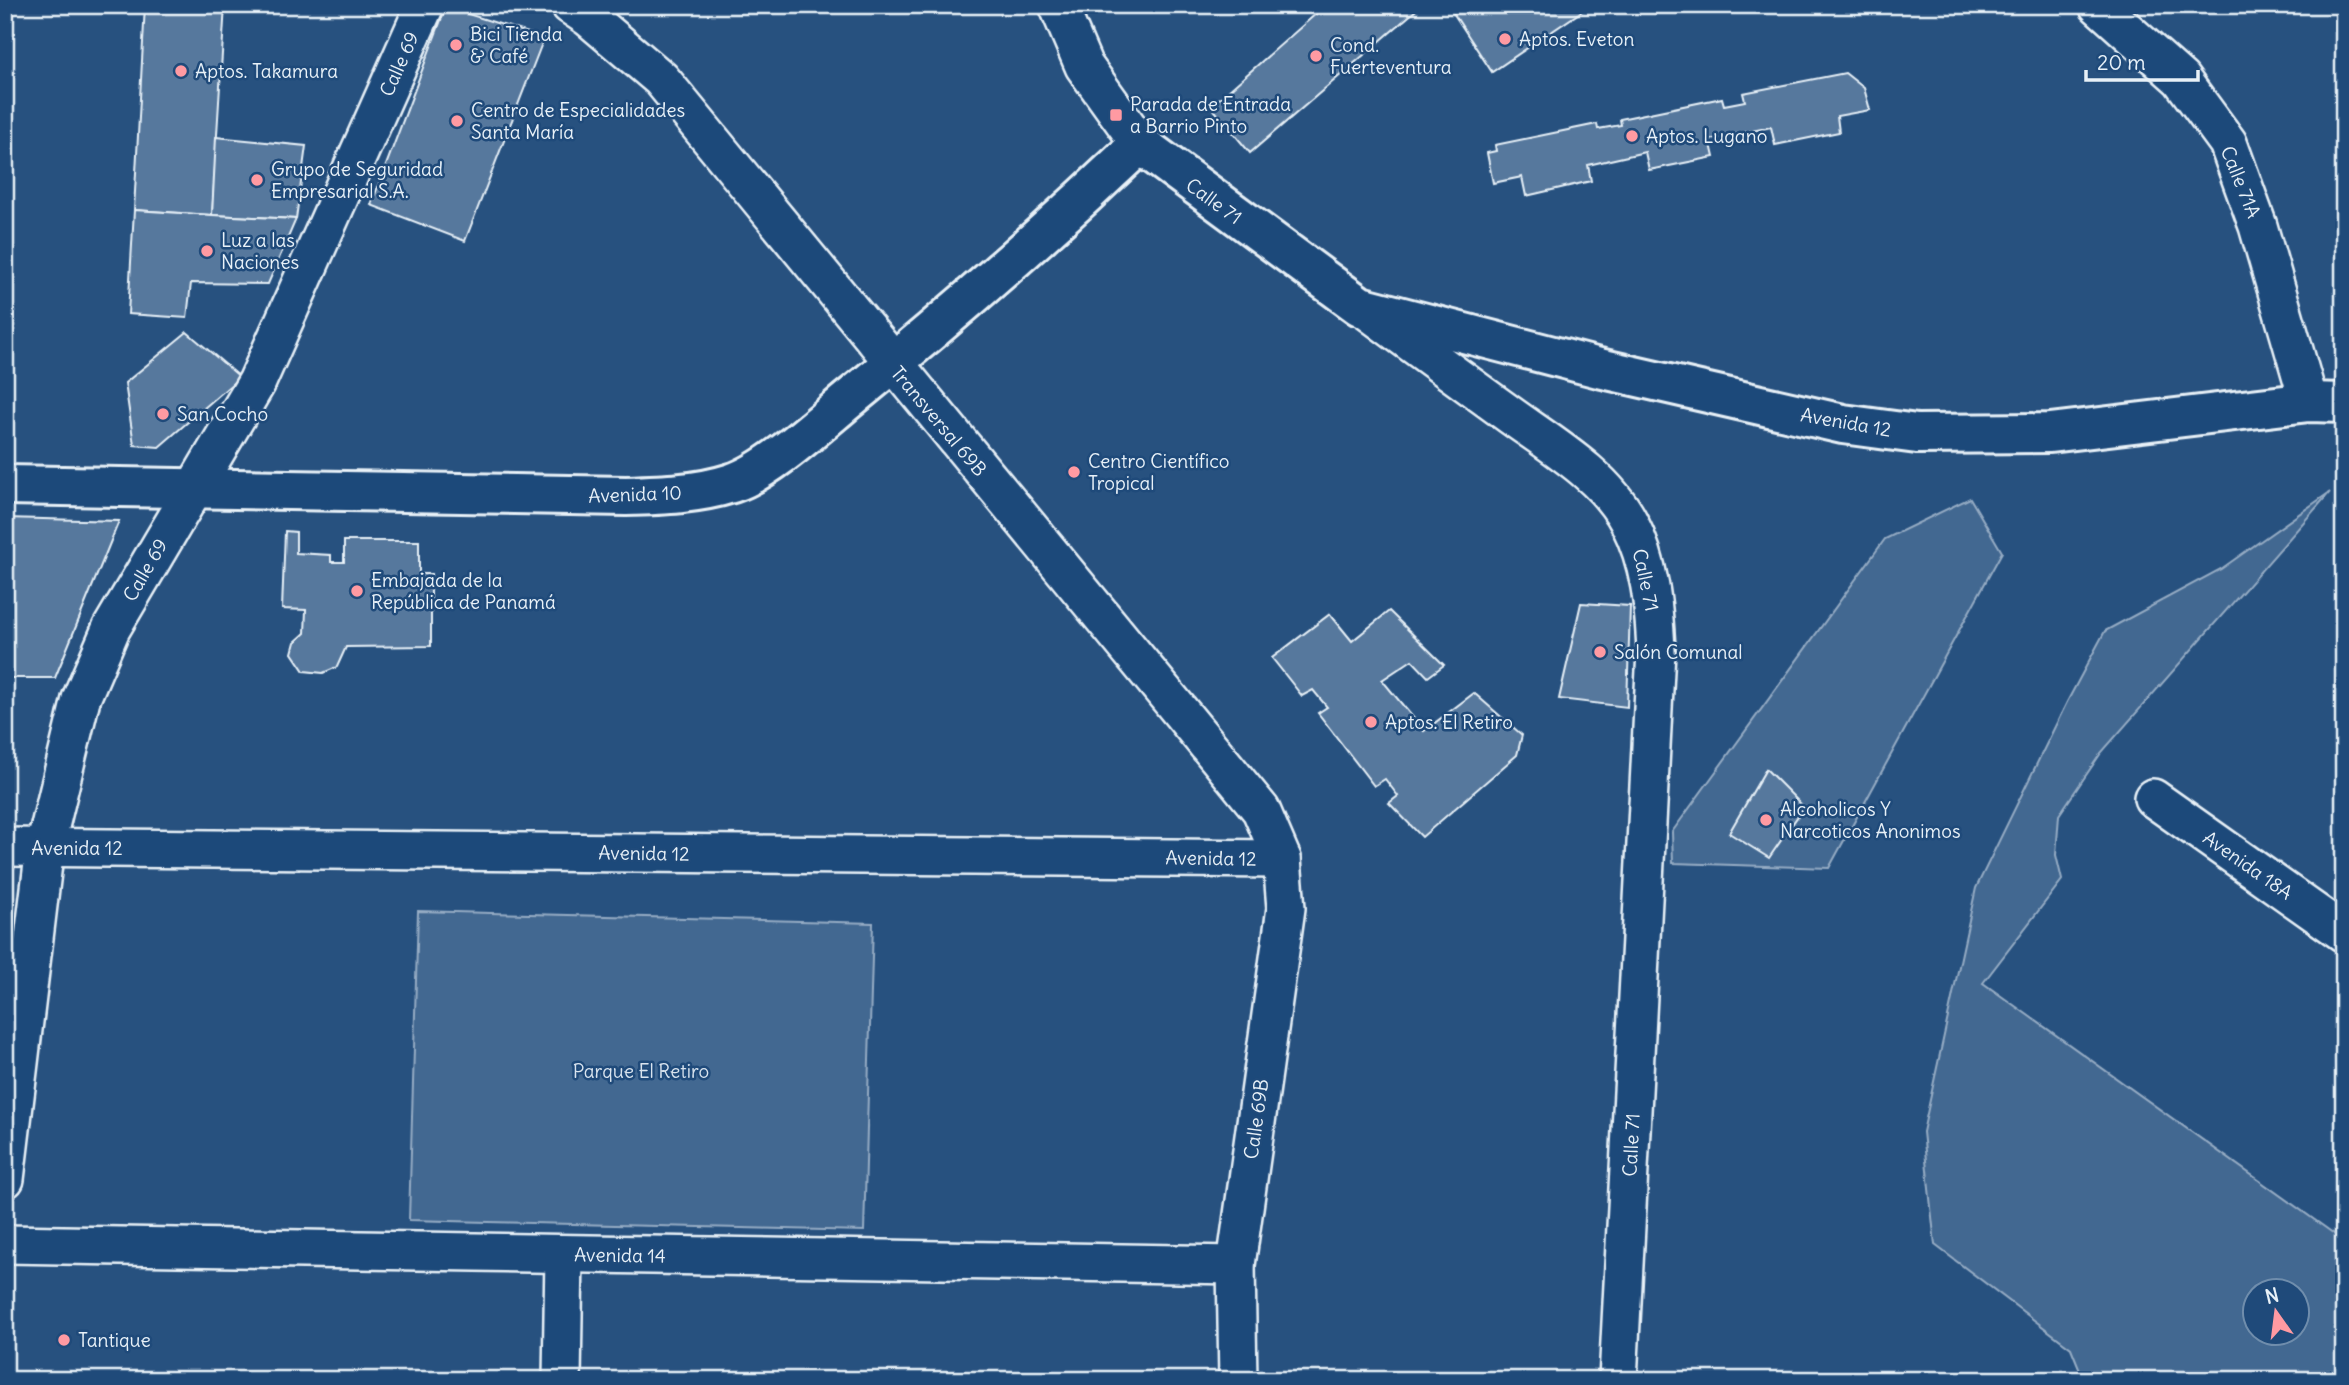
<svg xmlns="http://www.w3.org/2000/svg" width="2349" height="1385" font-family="Delius,sans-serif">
<rect width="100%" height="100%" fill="#27517f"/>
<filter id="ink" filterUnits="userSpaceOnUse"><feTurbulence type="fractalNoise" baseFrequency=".0143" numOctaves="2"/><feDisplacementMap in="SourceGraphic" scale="14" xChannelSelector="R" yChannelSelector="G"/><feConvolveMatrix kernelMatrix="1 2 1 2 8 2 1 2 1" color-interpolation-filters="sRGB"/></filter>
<g filter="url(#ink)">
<g fill="#436891" stroke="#96acc4" stroke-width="2" fill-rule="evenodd">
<path d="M 2330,492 L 2101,753 L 2059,815 L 2056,855 L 2062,880 L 1983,983 L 2344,1241 L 2344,1380 L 2084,1380 L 2071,1348 L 1935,1245 L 1923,1132 L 1976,888 L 2067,702 L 2105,631 L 2221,569 ZM 2254,1290 L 2296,1290 L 2296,1332 L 2254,1332 Z"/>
<polygon points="1970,498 2002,552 1829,868 1673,863 1672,832 1885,539"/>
<polygon points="418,911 873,923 864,1231 409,1220"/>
</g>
<g fill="#57789d" stroke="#e8f1f8" stroke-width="2">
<polygon points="145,5 225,5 212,215 134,210"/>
<polygon points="1326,5 1422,5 1250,153 1211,106"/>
<polygon points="1448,5 1591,5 1492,72"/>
<polygon points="446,7 544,38 465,241 371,205"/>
<polygon points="1845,73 1864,88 1870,110 1837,116 1839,132 1775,145 1771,127 1710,140 1714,157 1649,170 1645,152 1588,165 1591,181 1526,196 1522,177 1493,183 1487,153 1496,151 1495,145 1597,124 1598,129 1621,125 1620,119 1722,98 1724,105 1745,101 1743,93"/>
<polygon points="216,137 306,146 296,219 212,215"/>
<polygon points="134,210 212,215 296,219 268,284 191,283 187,318 128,314"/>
<polygon points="187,332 240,377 159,447 134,445 125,383"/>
<polygon points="5,518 119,521 55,678 5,678"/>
<polygon points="285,531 296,532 296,553 331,555 331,562 344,562 344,541 419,541 419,574 431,574 431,646 346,647 337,667 323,673 304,671 292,653 295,642 305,633 306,610 282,609"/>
<polygon points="1581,603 1630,606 1627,707 1559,699"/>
<polygon points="1389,611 1444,665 1428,677 1412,660 1382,680 1424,731 1474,693 1522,735 1517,755 1422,837 1389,803 1398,796 1385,779 1374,786 1318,713 1327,707 1313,690 1302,696 1272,658 1330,614 1352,641"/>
<polygon points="1766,769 1804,807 1769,858 1729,833"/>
</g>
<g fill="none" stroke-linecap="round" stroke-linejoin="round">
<defs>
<g id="street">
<polyline points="570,5 588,17 661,79 1261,810 1282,859 1286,908 1236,1265 1238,1380"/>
<polyline points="1058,5 1084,66 1140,144"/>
<polyline points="2098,5 2181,79 2228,143 2258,226 2309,402"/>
<path d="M 1364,308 C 1411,343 1459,378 1506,412 C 1548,443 1604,474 1629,522 C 1650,563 1654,606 1656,651 L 1618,1380"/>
<polyline points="2153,798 2344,933"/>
<polyline points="5,847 1282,859"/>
<polyline points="5,1179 45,847 81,699 111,629 257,382 425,5"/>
<polyline points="5,1244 1236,1265"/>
<polyline points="562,1380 564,1254"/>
</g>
<path id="secondary" d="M 5,485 L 626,496 C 662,495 698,494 732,483 C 767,472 818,425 848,400 C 949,318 1046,233 1140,144 L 1360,306 L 1599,368 L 1843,424 L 1917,434 L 2050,433 L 2309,402 L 2344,403"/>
</defs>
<use href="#street" stroke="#e8f1f8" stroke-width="42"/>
<use href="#secondary" stroke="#e8f1f8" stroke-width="44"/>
<use href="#street" stroke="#1f4a7a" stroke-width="37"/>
<use href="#secondary" stroke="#1f4a7a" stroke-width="38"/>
</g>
</g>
<g fill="#ff9aa2" stroke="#1f4a7a" stroke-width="2.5">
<circle cx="1505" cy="39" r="7"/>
<circle cx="456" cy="45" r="7"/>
<circle cx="1316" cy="56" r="7"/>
<circle cx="181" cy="71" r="7"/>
<rect x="1109" y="108" width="14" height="14" rx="3.5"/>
<circle cx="457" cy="121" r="7"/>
<circle cx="1632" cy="136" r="7"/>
<circle cx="257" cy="180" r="7"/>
<circle cx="207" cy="251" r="7"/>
<circle cx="163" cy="414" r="7"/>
<circle cx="1074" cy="472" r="7"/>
<circle cx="357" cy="591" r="7"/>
<circle cx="1600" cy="652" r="7"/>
<circle cx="1371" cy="722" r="7"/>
<circle cx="1766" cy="820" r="7"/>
<circle cx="64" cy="1340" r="7"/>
</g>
<g text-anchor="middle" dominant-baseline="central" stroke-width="5" stroke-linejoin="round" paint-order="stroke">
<g font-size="19" fill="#e8f1f8" stroke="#1f4a7a" text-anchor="start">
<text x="470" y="34">Bici Tienda<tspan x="470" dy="22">&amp; Café</tspan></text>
<text x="1519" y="39">Aptos. Eveton</text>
<text x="1330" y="45">Cond.<tspan x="1330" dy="22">Fuerteventura</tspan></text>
<text x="195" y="71">Aptos. Takamura</text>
<text x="1130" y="104">Parada de Entrada<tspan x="1130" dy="22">a Barrio Pinto</tspan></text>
<text x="471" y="110">Centro de Especialidades<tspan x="471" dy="22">Santa María</tspan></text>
<text x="1646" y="136">Aptos. Lugano</text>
<text x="271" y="169">Grupo de Seguridad<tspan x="271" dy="22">Empresarial S.A.</tspan></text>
<text x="221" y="240">Luz a las<tspan x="221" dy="22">Naciones</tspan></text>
<text x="177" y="414">San Cocho</text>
<text x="1088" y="461">Centro Científico<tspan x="1088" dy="22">Tropical</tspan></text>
<text x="371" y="580">Embajada de la<tspan x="371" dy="22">República de Panamá</tspan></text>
<text x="1614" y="652">Salón Comunal</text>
<text x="1385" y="722">Aptos. El Retiro</text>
<text x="1780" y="809">Alcoholicos Y<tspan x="1780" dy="22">Narcoticos Anonimos</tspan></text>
<text x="78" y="1340">Tantique</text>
</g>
<g font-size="19" fill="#e8f1f8" stroke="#1f4a7a">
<text transform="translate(399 64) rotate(-66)">Calle 69</text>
<text transform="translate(2241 182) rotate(68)">Calle 71A</text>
<text transform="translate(1214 201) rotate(36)">Calle 71</text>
<text transform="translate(939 421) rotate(50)">Transversal 69B</text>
<text transform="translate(1846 422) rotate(10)">Avenida 12</text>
<text transform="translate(635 494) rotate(-2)">Avenida 10</text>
<text transform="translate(145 570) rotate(-60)">Calle 69</text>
<text transform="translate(1646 580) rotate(78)">Calle 71</text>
<text x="77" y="848">Avenida 12</text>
<text transform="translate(644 853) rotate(1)">Avenida 12</text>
<text transform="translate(1211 858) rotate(1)">Avenida 12</text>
<text transform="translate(2248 865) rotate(35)">Avenida 18A</text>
<text transform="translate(1256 1119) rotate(-82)">Calle 69B</text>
<text transform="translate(1631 1145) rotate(-87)">Calle 71</text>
<text transform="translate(620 1255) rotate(1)">Avenida 14</text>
</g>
<g font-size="19" fill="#d8e3ee" stroke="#1f4a7a">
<text x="641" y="1071">Parque El Retiro</text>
</g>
</g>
<rect width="2349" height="1385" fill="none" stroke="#1f4a7a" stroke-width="28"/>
<rect x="14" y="14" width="2321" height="1357" fill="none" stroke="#e8f1f8" stroke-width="2.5" filter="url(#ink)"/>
<g transform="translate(2276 1312) rotate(346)"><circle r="33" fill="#1f4a7a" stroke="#6f8dac" stroke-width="2"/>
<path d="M0-5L12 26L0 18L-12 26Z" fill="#ff9aa2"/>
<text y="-10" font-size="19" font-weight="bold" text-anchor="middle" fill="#e8f1f8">N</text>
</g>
<path d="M2086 70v10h112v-10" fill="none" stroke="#e8f1f8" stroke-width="3.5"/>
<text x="2097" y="70" font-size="21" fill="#e8f1f8" stroke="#1f4a7a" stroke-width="5" paint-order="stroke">20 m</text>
</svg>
